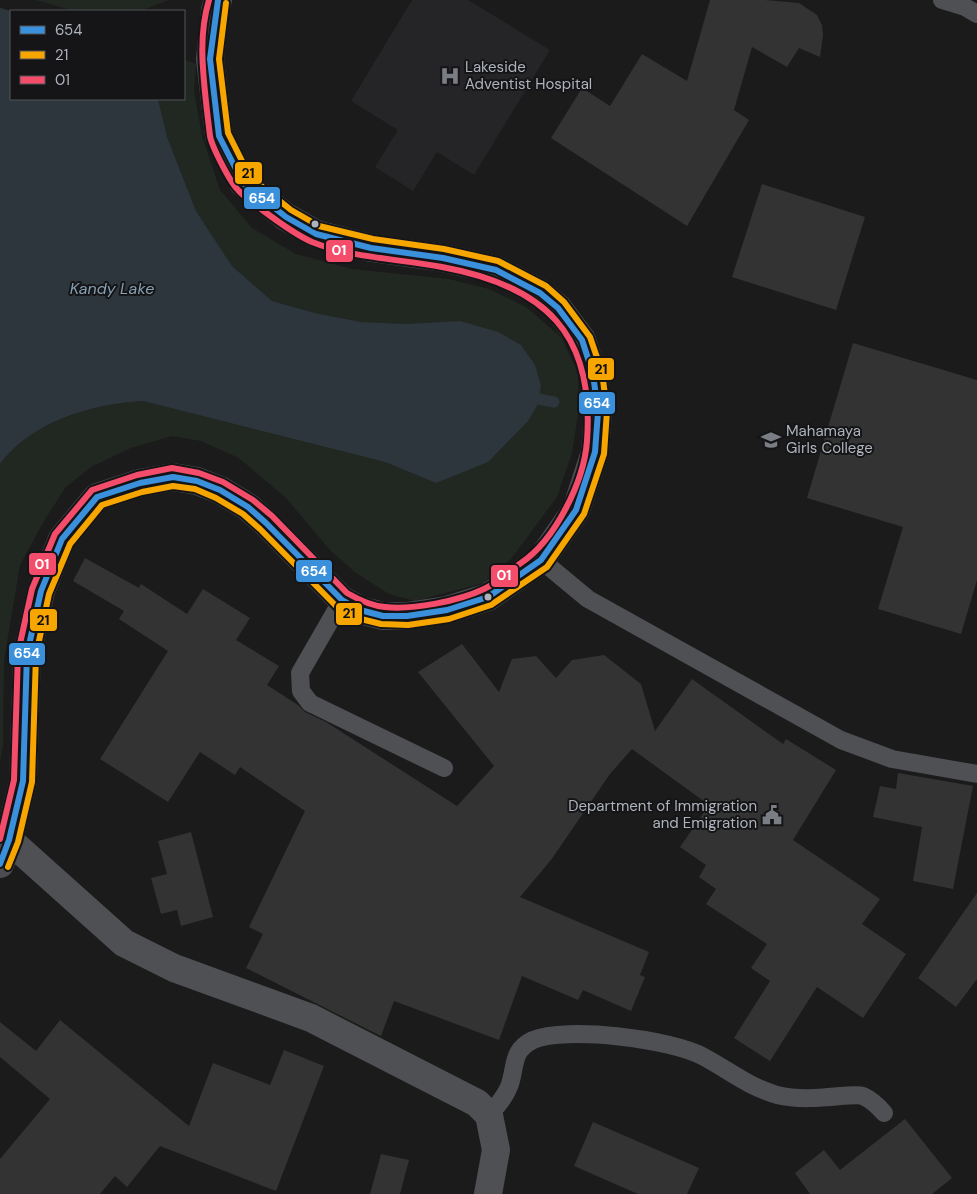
<svg xmlns="http://www.w3.org/2000/svg" width="977" height="1194" font-family="'DM Sans',sans-serif">
<rect width="100%" height="100%" fill="#1b1b1b"/>
<polygon fill="#252527" points="412,0 468,0 550,50 474,175 437,152 413,191 375,167 398,130 351,101"/>
<g fill="#212822">
<polygon points="36,0 169,0 140,11 74,11"/>
<path d="M 184,60 L 196,64 L 194,91 L 202,136 L 220,190 L 252,228 L 296,254 L 352,269 L 449,279 L 489,289 L 526,307 L 562,338 L 578,373 L 579,407 L 572,453 L 557,497 L 511,559 L 483,583 L 415,601 L 389,594 L 356,573 L 331,551 L 286,498 L 239,458 L 201,441 L 172,436 L 131,448 L 91,467 L 65,488 L 44,521 L 20,565 L 4,660 L 3,745 L 0,763 L 0,464 C 32,421 92,404 143,401 L 385,462 L 436,483 L 537,406 L 541,386 L 407,324 L 361,322 L 315,313 L 272,301 L 232,266 L 196,211 L 167,137 L 158,99 L 184,99 Z"/>
</g>
<path fill="#2e363d" d="M 0,8 L 11,11 L 11,99 L 158,99 L 167,137 L 196,211 L 232,266 L 272,301 L 315,313 L 361,322 L 407,324 L 460,321 L 498,332 L 521,345 L 535,365 L 541,386 L 537,406 L 528,421 L 488,462 L 436,483 L 385,462 L 143,401 C 92,404 32,421 0,464 Z"/>
<g fill="none" stroke-linecap="round" stroke-linejoin="round">
<polyline stroke="#2e363d" stroke-width="11" points="538,399 554,402"/>
</g>
<g fill="#333">
<polygon points="710,0 765,0 799,3 817,15 822,25 823,35 820,57 799,48 787,67 752,47 734,110 749,120 687,226 551,138 582,88 610,106 642,54 687,81"/>
<polygon points="762,184 865,217 836,310 732,277"/>
<polygon points="853,343 977,380 977,580 961,634 878,609 903,527 807,498"/>
<polygon points="85,558 139,588 141,584 187,614 203,589 250,618 236,640 279,666 267,685 298,705 305,712 326,722 457,806 494,766 418,672 462,644 499,692 512,659 536,656 556,678 572,660 604,655 641,684 655,731 692,679 783,744 786,739 836,770 793,840 880,899 862,924 906,954 863,1018 817,987 770,1061 734,1038 770,981 751,968 767,944 706,904 716,889 699,877 706,865 680,847 709,805 632,749 610,774 551,860 520,897 649,952 640,975 645,977 631,1011 583,990 578,1000 522,976 499,1040 394,1001 381,1036 373,1032 246,968 263,934 249,927 305,811 240,767 235,775 200,752 168,802 100,759 168,651 119,619 124,611 73,581"/>
<polygon points="898,773 973,786 953,889 913,881 922,827 873,817 880,786 896,789"/>
<polygon points="191,832 213,917 181,926 177,910 161,914 151,878 167,874 158,841"/>
<polygon points="977,893 977,979 956,1007 918,978"/>
<polygon points="60,1020 189,1126 213,1063 270,1085 284,1050 324,1066 276,1191 160,1146 127,1187 115,1176 100,1194 0,1194 0,1159 50,1099 0,1057 0,1022 36,1051"/>
<polygon points="905,1119 952,1178 932,1194 810,1194 795,1173 824,1150 840,1170"/>
<polygon points="593,1122 699,1168 687,1194 638,1194 574,1166"/>
<polygon points="381,1154 409,1160 400,1194 370,1194"/>
</g>
<g fill="none" stroke-linecap="round" stroke-linejoin="round">
<g stroke="#4f5054" stroke-width="18">
<polyline points="942,0 965,7 977,14"/>
<polyline points="541,560 588,599 841,740 892,759 977,774"/>
<polyline points="342,600 300,673 301,691 310,703 444,768"/>
<path d="M 489,1115 C 497,1106 506,1096 510,1084 C 516,1065 512,1050 533,1040 C 566,1026 672,1039 704,1057 C 730,1071 747,1086 777,1095 C 798,1100 820,1098 841,1096 C 848,1096 857,1094 863,1096 C 872,1100 878,1106 884,1113"/>
</g>
<polyline stroke="#4f5054" stroke-width="28" points="9,840 124,943 174,968 311,1018 477,1103 489,1115 496,1150 488,1194"/>
<polyline stroke="#4c4d50" stroke-width="28" points="0,864 9,840 23,781 27,654 41,591 62,539 97,497 140,483 173,477 197,481 220,490 248,507 266,523 342,600 360,610 383,616 407,616 447,610 488,597 541,560 576,510 595,452 598,412 593,374 582,340 558,308 540,293 496,270 443,258 371,248 316,234 286,217 243,183 219,136 210,59 215,10 218,0"/>
<defs>
<polyline id="bus-1" points="0,864 9,840 23,781 27,654 41,591 62,539 97,497 140,483 173,477 197,481 220,490 248,507 266,523 342,600 360,610 383,616 407,616 447,610 488,597 541,560 576,510 595,452 598,412 593,374 582,340 558,308 540,293 496,270 443,258 371,248 316,234 286,217 243,183 219,136 210,59 218,0"/>
<polyline id="bus-2" points="8,867 18,842 32,782 36,655 49,594 70,544 102,505 142,492 173,486 195,489 216,498 243,514 260,529 337,607 357,618 381,624 408,625 449,619 491,605 547,567 584,514 604,454 607,411 602,372 590,337 564,302 546,286 498,261 444,249 373,239 319,226 291,210 250,177 228,133 219,59 226,3"/>
<path id="bus-3" d="M 0,839 L 14,780 L 18,653 L 32,589 L 55,534 L 92,490 L 137,475 L 172,468 L 199,473 L 223,482 L 253,500 L 272,516 L 347,593 C 359,600 371,606 385,607 C 413,610 459,601 484,589 C 497,583 509,571 521,563 C 555,540 584,482 587,441 C 595,333 545,286 442,267 C 400,259 352,258 312,242 C 294,234 277,221 261,209 C 254,203 244,197 238,190 C 230,182 212,147 210,136 C 209,128 208,119 207,111 C 203,74 198,36 209,0"/>
</defs>
<use href="#bus-1" stroke="#151517" stroke-width="10"/>
<use href="#bus-2" stroke="#151517" stroke-width="10"/>
<use href="#bus-3" stroke="#151517" stroke-width="10"/>
<use href="#bus-1" stroke="#3a90db" stroke-width="6"/>
<use href="#bus-2" stroke="#f7a600" stroke-width="6"/>
<use href="#bus-3" stroke="#f44d6c" stroke-width="6"/>
</g>
<defs>
<symbol id="hospital-bare" viewBox="-9 -9 18 18"><path d="M-5-5h3v3.5h4V-5h3V5h-3V1.5h-4V5h-3Z" fill="#7a7d83" stroke="#151517" stroke-width="2.5" paint-order="stroke"/></symbol>
<symbol id="school-bare" viewBox="-9 -9 18 18"><path d="M0-5L7-2L0 1L-7-2ZM-4 1L0 2.5L4 1V4Q0 6-4 4Z" fill="#7a7d83" stroke="#151517" stroke-width="2.5" paint-order="stroke"/></symbol>
<symbol id="civic-bare" viewBox="-9 -9 18 18"><path d="M-.6-6.5H3V-4.5H.6V-3L4-1V1h2V6H-6V1h2V-1L-.6-3ZM-1.2 2.5V6h2.4V2.5Z" fill="#7a7d83" stroke="#151517" stroke-width="2.5" paint-order="stroke"/></symbol>
</defs>
<g fill-rule="evenodd">
<use href="#hospital-bare" x="436" y="62" width="28" height="28"/>
<use href="#school-bare" x="757" y="426" width="28" height="28"/>
<use href="#civic-bare" x="758" y="801" width="28" height="28"/>
</g>
<g fill="#adb2bb" stroke="#151517" stroke-width="2">
<circle cx="315" cy="224" r="4.5"/>
<circle cx="488" cy="597" r="4.5"/>
</g>
<g text-anchor="middle" dominant-baseline="central" stroke-width="4" stroke-linejoin="round" paint-order="stroke">
<g font-size="15" fill="#adb2bb" stroke="#151517" text-anchor="start">
<text x="465" y="67">Lakeside<tspan x="465" dy="17">Adventist Hospital</tspan></text>
<text x="786" y="431">Mahamaya<tspan x="786" dy="17">Girls College</tspan></text>
<text x="757" y="806" text-anchor="end">Department of Immigration<tspan x="757" dy="17">and Emigration</tspan></text>
</g>
<g font-size="16" font-style="italic" fill="#86a0b4" stroke="#151517">
<text x="112" y="288">Kandy Lake</text>
</g>
</g>
<g stroke="#151517" stroke-width="2">
<rect x="234" y="161" width="29" height="24" rx="5" fill="#f7a600"/>
<rect x="243" y="186" width="38" height="24" rx="5" fill="#3a90db"/>
<rect x="325" y="239" width="29" height="24" rx="5" fill="#f44d6c"/>
<rect x="587" y="357" width="28" height="24" rx="5" fill="#f7a600"/>
<rect x="578" y="391" width="38" height="24" rx="5" fill="#3a90db"/>
<rect x="28" y="552" width="29" height="24" rx="5" fill="#f44d6c"/>
<rect x="295" y="559" width="38" height="24" rx="5" fill="#3a90db"/>
<rect x="490" y="564" width="29" height="24" rx="5" fill="#f44d6c"/>
<rect x="335" y="602" width="28" height="24" rx="5" fill="#f7a600"/>
<rect x="29" y="608" width="29" height="24" rx="5" fill="#f7a600"/>
<rect x="8" y="642" width="38" height="24" rx="5" fill="#3a90db"/>
</g>
<g font-size="14" text-anchor="middle" font-weight="bold" fill="#fff">
<text x="262" y="203">654</text>
<text x="339" y="255">01</text>
<text x="597" y="408">654</text>
<text x="42" y="569">01</text>
<text x="314" y="576">654</text>
<text x="504" y="580">01</text>
<text x="27" y="658">654</text>
</g>
<g font-size="14" text-anchor="middle" font-weight="bold" fill="#111">
<text x="248" y="178">21</text>
<text x="601" y="374">21</text>
<text x="349" y="618">21</text>
<text x="43" y="625">21</text>
</g>
<rect x="10" y="10" width="175" height="90" fill="#151517" stroke="#525459"/>
<rect x="20" y="26" width="25" height="8" fill="#3a90db" stroke="#525459"/>
<text x="55" y="35" font-size="15" fill="#adb2bb">654</text>
<rect x="20" y="51" width="25" height="8" fill="#f7a600" stroke="#525459"/>
<text x="55" y="60" font-size="15" fill="#adb2bb">21</text>
<rect x="20" y="76" width="25" height="8" fill="#f44d6c" stroke="#525459"/>
<text x="55" y="85" font-size="15" fill="#adb2bb">01</text>
</svg>
